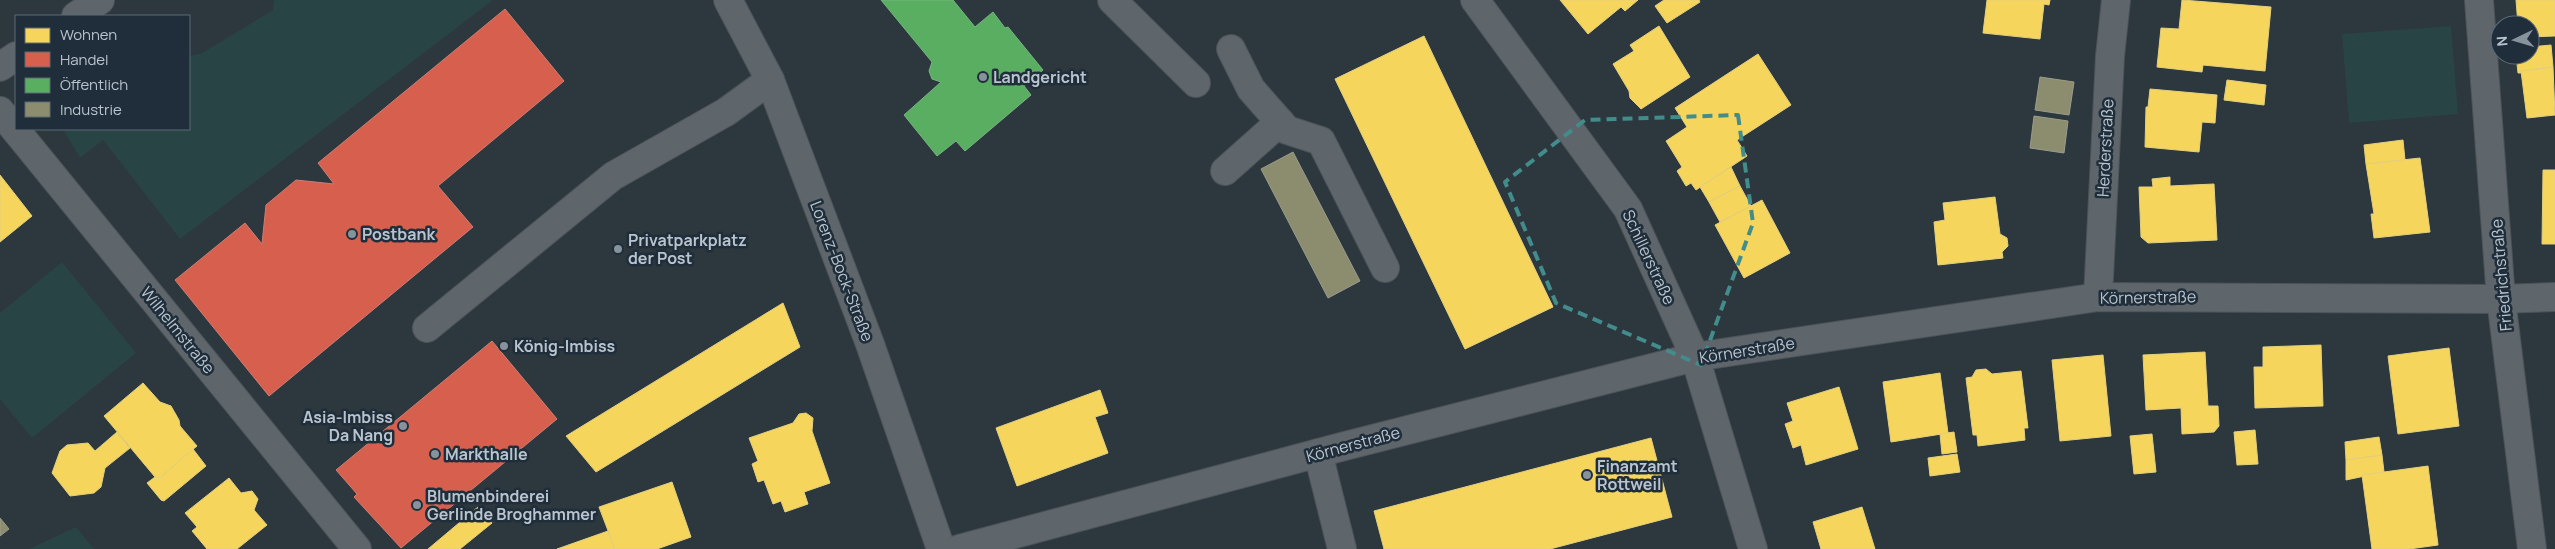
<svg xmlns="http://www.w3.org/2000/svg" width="2555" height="549" font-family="Manrope,sans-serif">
<rect width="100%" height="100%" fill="#2d373e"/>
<g fill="#294444">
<polygon points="274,0 493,0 180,239 103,140 80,158 63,129 189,129 189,56 202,53 273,10"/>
<polygon points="2451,26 2458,114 2349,123 2342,34"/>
<polygon points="62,262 136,353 32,438 0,399 0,313"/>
<polygon points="76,527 94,549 29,549"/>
</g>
<g fill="#f6d55c" stroke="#e3d07e">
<polygon points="1560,0 1638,0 1625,11 1621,7 1588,34"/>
<polygon points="1664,0 1699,0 1700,2 1667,23 1655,6"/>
<polygon points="1987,0 2050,0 2049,5 2044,4 2040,39 1983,33"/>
<polygon points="2182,0 2271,7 2265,71 2203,65 2202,72 2157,67 2161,28 2179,29"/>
<polygon points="2516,0 2555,0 2555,36 2530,37 2530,25 2518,25"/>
<polygon points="1659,26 1690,77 1641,109 1630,98 1629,91 1613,64 1634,51 1630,45"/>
<polygon points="1424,36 1553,307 1465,349 1335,79"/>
<polygon points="2551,45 2553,67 2521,71 2521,73 2518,73 2516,55 2530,55 2530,47"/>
<polygon points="1758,54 1791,105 1737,140 1747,156 1696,190 1691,183 1686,186 1677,171 1682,167 1666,141 1687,127 1675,108"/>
<polygon points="2553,67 2555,115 2527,118 2521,71"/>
<polygon points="2227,80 2266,85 2264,105 2224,100"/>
<polygon points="2150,89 2217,95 2215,123 2202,122 2199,152 2145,147 2146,107 2148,107"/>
<polygon points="2403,140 2405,160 2366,164 2364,145"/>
<polygon points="2420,158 2430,232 2374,238 2371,214 2374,214 2366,164"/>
<polygon points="1731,167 1740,186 1709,202 1700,187"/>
<polygon points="2543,170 2555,170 2555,244 2542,244"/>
<polygon points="0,175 32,216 0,242"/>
<polygon points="2170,177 2170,186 2214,184 2217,240 2148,243 2141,237 2139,187 2153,187 2152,179"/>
<polygon points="1740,186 1751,206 1720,222 1709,202"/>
<polygon points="1995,197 2000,234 2007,238 2008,246 2002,252 2003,258 1938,265 1934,222 1945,220 1943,203"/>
<polygon points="1762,200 1790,253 1744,278 1715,225"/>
<polygon points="783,303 800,347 596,472 566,436"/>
<polygon points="2321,345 2323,406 2255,408 2254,367 2263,367 2263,347"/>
<polygon points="2449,348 2459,426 2398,434 2388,356"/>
<polygon points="2205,352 2208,406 2218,406 2219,426 2214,432 2182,434 2181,408 2146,410 2143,355"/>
<polygon points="2103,355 2111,436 2060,441 2052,360"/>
<polygon points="1986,369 1992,374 2021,371 2028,428 2024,428 2025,440 1978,446 1977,435 1973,435 1966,378 1972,377 1976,370"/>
<polygon points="1940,373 1948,433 1891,442 1883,382"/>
<polygon points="143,383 160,402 171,406 179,420 180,426 197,446 161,477 155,477 104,416"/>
<polygon points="1839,387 1858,449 1806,465 1801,445 1793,448 1785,424 1793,421 1787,403"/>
<polygon points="1100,390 1108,413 1095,417 1108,453 1017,486 996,428"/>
<polygon points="806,413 813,418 812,431 830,483 804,492 808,504 785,512 781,501 773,504 764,480 758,482 752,464 758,461 749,438 793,423 799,414"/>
<polygon points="2255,430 2258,464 2237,465 2234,432"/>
<polygon points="117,432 130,448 105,468 101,487 94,493 70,496 52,473 60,451 67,445 88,443 95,451"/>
<polygon points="1954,432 1957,452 1942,454 1940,434"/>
<polygon points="2152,434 2156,472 2134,474 2130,436"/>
<polygon points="2379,437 2382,455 2346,460 2345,442"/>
<polygon points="1651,438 1672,517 1550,549 1384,549 1374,511"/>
<polygon points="193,449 206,466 164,501 161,500 147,483 155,477 161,477"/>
<polygon points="1957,454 1960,472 1930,476 1928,458"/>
<polygon points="2382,455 2384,472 2346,480 2346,460"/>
<polygon points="2428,466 2438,545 2409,549 2372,549 2362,475"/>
<polygon points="229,478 241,493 252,491 258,499 254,510 267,525 237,549 207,549 192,531 197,527 185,513"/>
<polygon points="672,482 691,537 657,549 615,549 599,507"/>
<polygon points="478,507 492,523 460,549 428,549"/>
<polygon points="1862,507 1875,549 1821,549 1813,522"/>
<polygon points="608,531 615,549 557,549"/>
</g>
<g fill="#d6604d" stroke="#cd7e74">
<polygon points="505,9 564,81 438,186 473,227 269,396 175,280 245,223 262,244 266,205 296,180 334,184 318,163"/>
<polygon points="492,341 557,419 401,548 354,497 357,494 336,470"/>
</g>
<polygon fill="#5aae61" stroke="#76b582" points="881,0 953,0 975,27 993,12 1005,28 1008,27 1043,70 1024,86 1031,95 965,151 956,141 937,156 904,115 941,82 932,79 929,71 932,62"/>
<g fill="#8c8c6e" stroke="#999d8b">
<polygon points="2040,77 2074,82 2069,115 2035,110"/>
<polygon points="2034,116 2068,121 2064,153 2030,148"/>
<polygon points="1293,152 1360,281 1328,298 1261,169"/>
<polygon points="0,518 9,529 0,536"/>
</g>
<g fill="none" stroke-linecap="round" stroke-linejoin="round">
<defs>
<g id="minor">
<polyline points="728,0 770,80 870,344 941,549"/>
<polyline points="1112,0 1196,83"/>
<polyline points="1475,0 1628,209 1695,357 1753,549"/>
<polyline points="2479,0 2501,299 2532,549"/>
<polyline points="76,16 100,0"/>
<polyline points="1231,49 1251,89 1287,130 1321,141 1385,268"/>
<polyline points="0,67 16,56"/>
<polyline points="0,111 357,549"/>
<polyline points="1225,171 1280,122"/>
<polyline points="2098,297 2110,56 2116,0"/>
<polyline points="427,328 613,176 726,112 770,80"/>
<polyline points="1318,453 1342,549"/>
<polyline points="959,549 1341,447 1695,357 2098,297 2501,299 2555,297"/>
</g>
</defs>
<use href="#minor" stroke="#4c5358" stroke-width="30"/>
<use href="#minor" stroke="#5e656b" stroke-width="28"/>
</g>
<path fill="none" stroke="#428d8b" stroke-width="4" stroke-dasharray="10 6" stroke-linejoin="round" d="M 1738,115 L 1753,223 L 1701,365 L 1556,303 L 1505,182 L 1585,120 Z"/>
<g fill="#87939c" stroke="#1f2e3a" stroke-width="2">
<circle cx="983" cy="77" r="5"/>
<circle cx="352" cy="234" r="5"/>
<circle cx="618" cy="249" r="5"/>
<circle cx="504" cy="346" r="5"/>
<circle cx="403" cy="426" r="5"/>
<circle cx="435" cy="454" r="5"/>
<circle cx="1587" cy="475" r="5"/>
<circle cx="417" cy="505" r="5"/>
</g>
<g text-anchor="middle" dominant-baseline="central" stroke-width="5" stroke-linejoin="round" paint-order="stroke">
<g font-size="16" font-weight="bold" fill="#b8c4ce" stroke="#1f2e3a" text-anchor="start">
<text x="993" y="77">Landgericht</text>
<text x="362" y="234">Postbank</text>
<text x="628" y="240">Privatparkplatz<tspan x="628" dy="18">der Post</tspan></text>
<text x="514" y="346">König-Imbiss</text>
<text x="393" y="417" text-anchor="end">Asia-Imbiss<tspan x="393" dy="18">Da Nang</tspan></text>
<text x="445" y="454">Markthalle</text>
<text x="1597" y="466">Finanzamt<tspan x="1597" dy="18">Rottweil</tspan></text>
<text x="427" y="496">Blumenbinderei<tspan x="427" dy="18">Gerlinde Broghammer</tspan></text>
</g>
<g font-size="16" fill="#b8c4ce" stroke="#1f2e3a">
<text transform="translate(2105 148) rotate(-87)">Herderstraße</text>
<text transform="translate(1649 257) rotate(65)">Schillerstraße</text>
<text transform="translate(842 271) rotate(69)">Lorenz-Bock-Straße</text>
<text transform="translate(2501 275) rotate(-95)">Friedrichstraße</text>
<text transform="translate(2148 297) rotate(-1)">Körnerstraße</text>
<text transform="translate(178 330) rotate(51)">Wilhelmstraße</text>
<text transform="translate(1747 350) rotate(-9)">Körnerstraße</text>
<text transform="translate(1353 444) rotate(-15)">Körnerstraße</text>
</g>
</g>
<rect x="15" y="15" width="175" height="115" fill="#1f2e3a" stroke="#5c6a75"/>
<rect x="25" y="28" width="25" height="15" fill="#f6d55c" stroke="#5c6a75"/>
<text x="60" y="40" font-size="15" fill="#b8c4ce">Wohnen</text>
<rect x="25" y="52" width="25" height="15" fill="#d6604d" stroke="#5c6a75"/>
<text x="60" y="65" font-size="15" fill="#b8c4ce">Handel</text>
<rect x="25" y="78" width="25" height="15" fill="#5aae61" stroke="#5c6a75"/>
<text x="60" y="90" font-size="15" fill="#b8c4ce">Öffentlich</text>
<rect x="25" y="102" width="25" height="15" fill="#8c8c6e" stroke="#5c6a75"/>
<text x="60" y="115" font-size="15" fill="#b8c4ce">Industrie</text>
<g transform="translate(2515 40) rotate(265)"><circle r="24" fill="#1f2e3a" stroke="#5c6a75"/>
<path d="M0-4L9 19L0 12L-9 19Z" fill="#87939c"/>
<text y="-8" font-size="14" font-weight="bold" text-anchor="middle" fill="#b8c4ce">N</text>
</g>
</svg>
